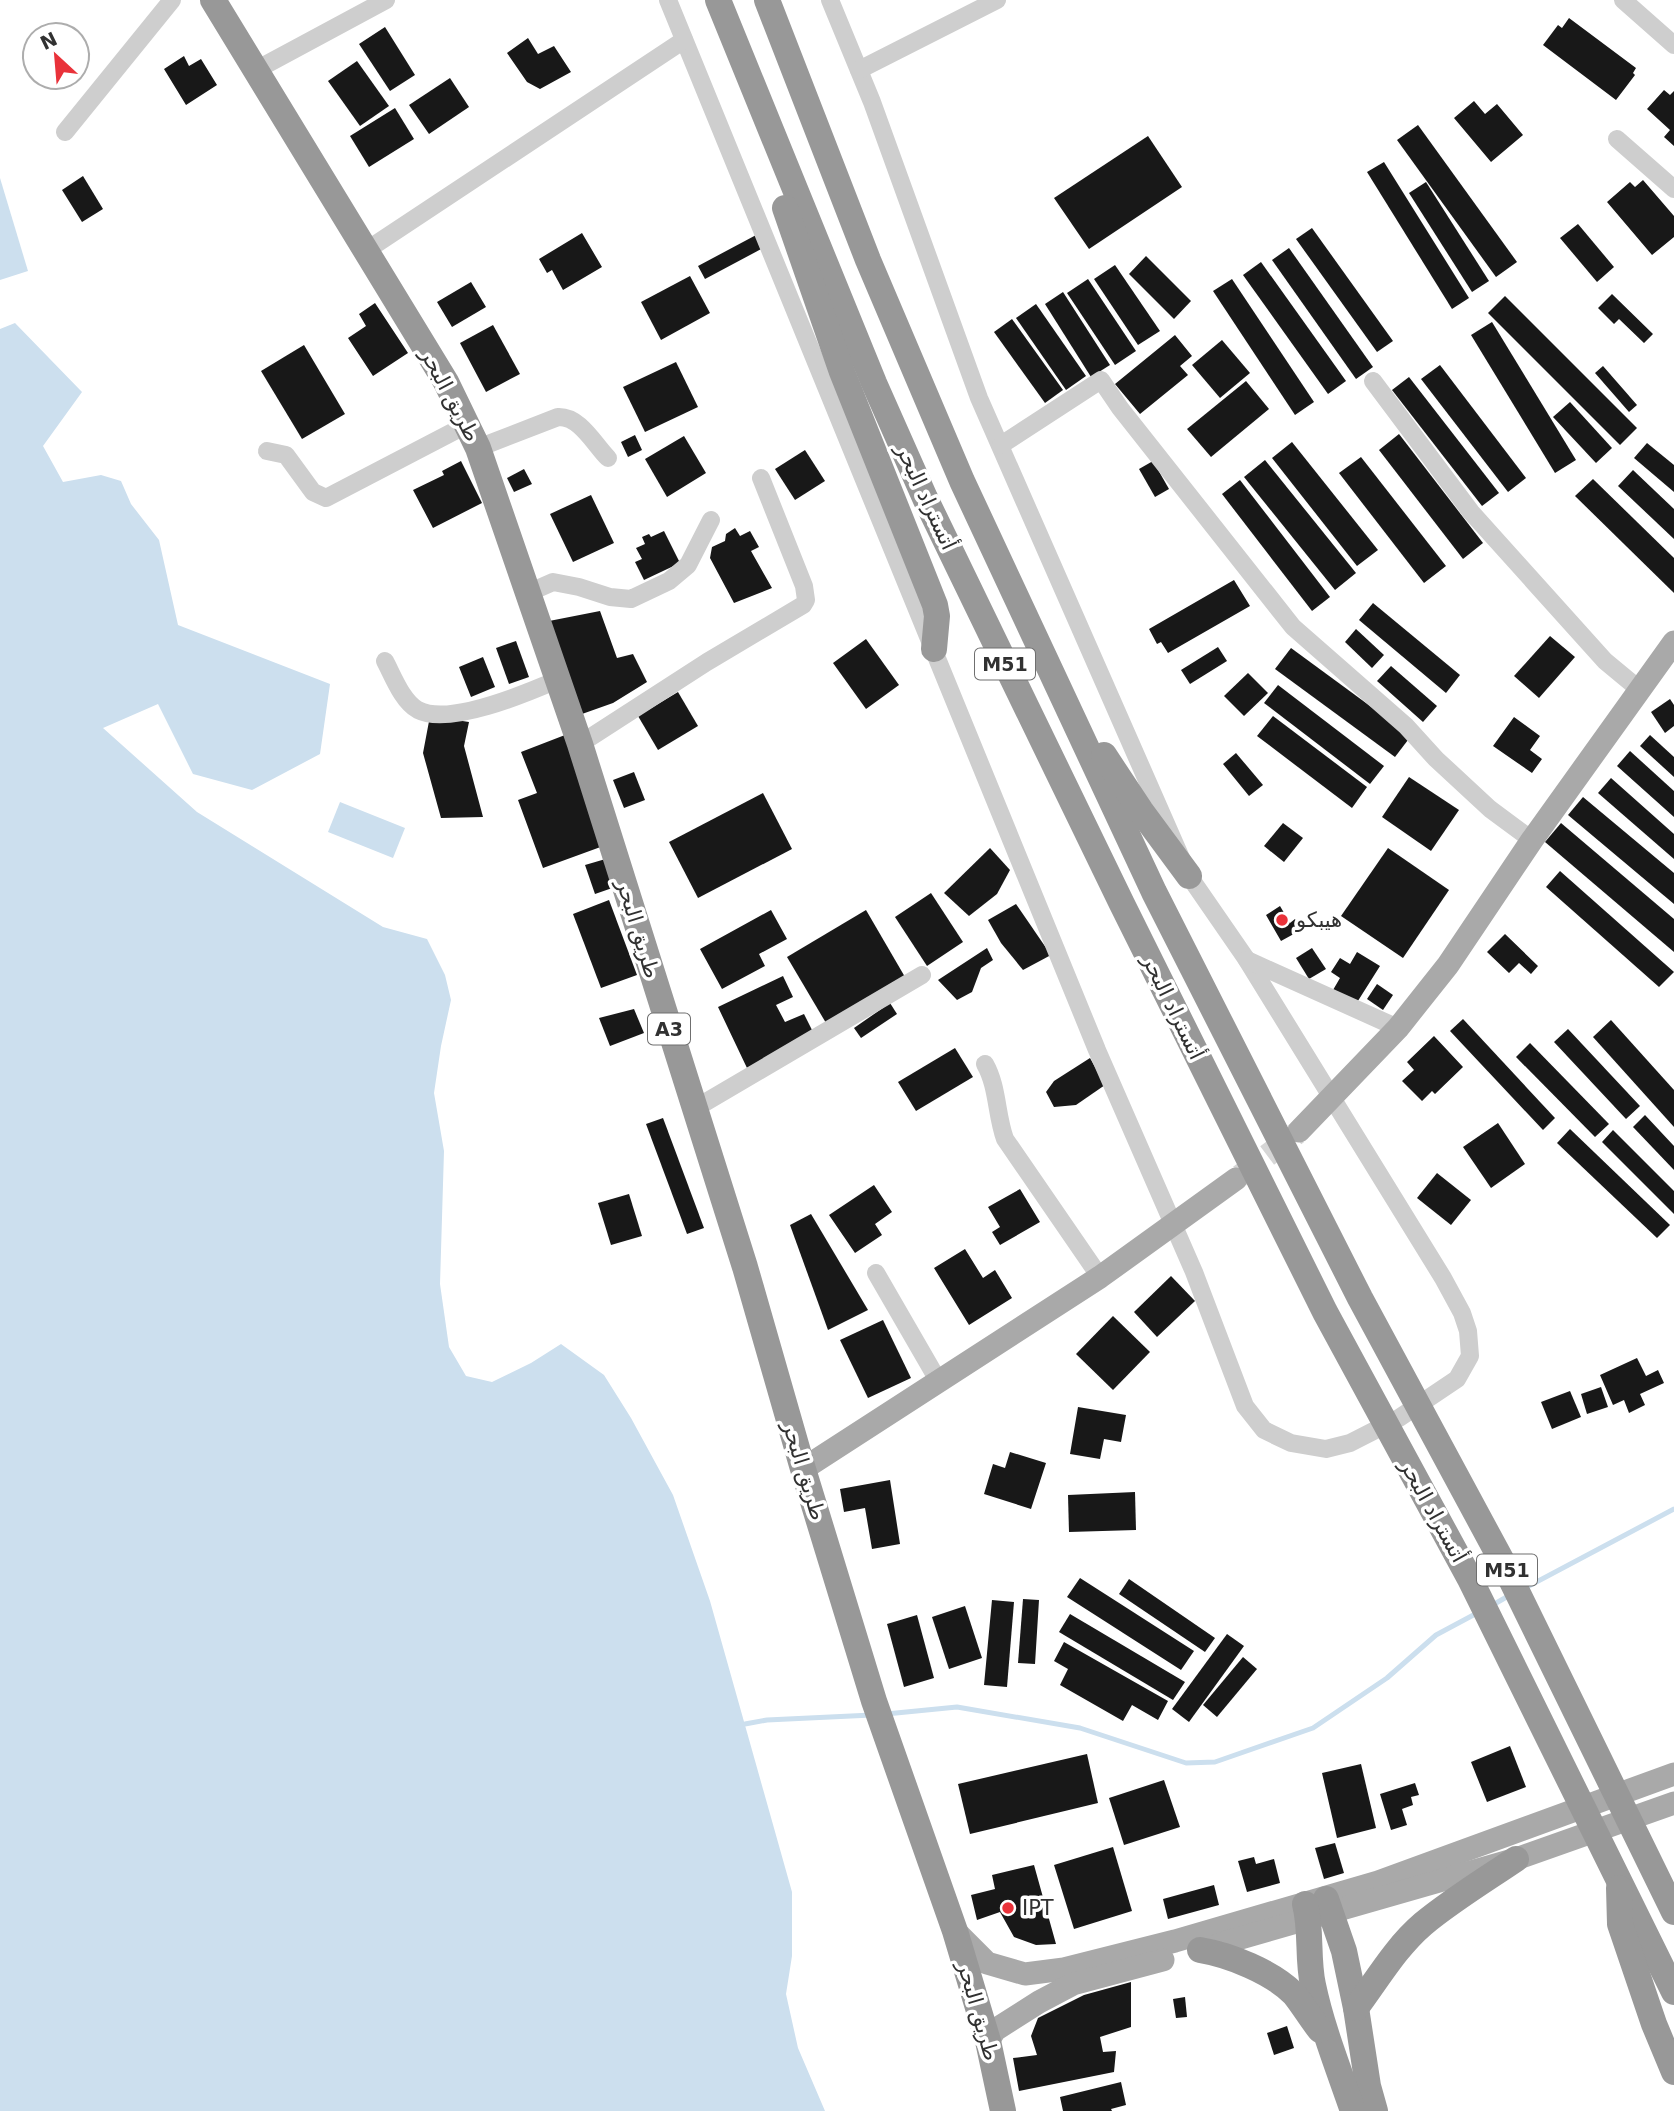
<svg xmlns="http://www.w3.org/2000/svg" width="1674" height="2111" font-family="'DejaVu Sans','Noto Sans Arabic',sans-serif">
<rect width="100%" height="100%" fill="#fff"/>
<g fill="#ccdfee">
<polygon points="0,178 28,271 0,280"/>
<polygon points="15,323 82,392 43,446 63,482 101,475 121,481 131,504 159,540 178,625 330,684 320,754 252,790 193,774 158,704 103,728 197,812 383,927 427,939 445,975 451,1000 441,1046 434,1093 444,1151 440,1284 449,1347 466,1376 492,1382 531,1363 561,1344 604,1375 631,1418 673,1495 710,1601 792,1892 792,1956 786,1994 798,2048 825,2111 0,2111 0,329"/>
<polygon points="340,802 405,828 393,858 328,832"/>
</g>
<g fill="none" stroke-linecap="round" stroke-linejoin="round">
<g stroke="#ccdfee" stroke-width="5">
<polyline points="1525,1588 1674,1509"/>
<polyline points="1491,1606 1510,1595"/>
<polyline points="886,1714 957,1707 1080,1728 1186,1763 1215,1762 1313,1728 1387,1678 1436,1635 1479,1612"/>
<polyline points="745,1724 767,1720 872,1715"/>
</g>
</g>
<g fill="#181818">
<polygon points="1569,18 1636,68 1633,73 1635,75 1616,100 1543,45 1558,25 1562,28"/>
<polygon points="385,27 415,75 390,91 359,44"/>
<polygon points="528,38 538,54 554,46 571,72 540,89 527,82 507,53"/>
<polygon points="184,56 189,66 201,59 217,85 186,105 164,69"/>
<polygon points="357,61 389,106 360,126 328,81"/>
<polygon points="450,78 469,107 429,134 409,105"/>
<polygon points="1664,90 1670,95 1674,91 1674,146 1664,137 1670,130 1647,109"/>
<polygon points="1474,101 1485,114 1497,104 1523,135 1491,162 1454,118"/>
<polygon points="395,108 414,139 369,167 350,136"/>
<polygon points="1418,125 1517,262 1496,277 1397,140"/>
<polygon points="1148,136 1182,187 1089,249 1054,198"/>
<polygon points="1384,162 1469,298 1452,309 1367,172"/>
<polygon points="83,176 103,209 82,222 62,190"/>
<polygon points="1643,180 1674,216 1674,237 1652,255 1607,202 1630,182 1635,187"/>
<polygon points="1426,182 1489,281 1472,292 1409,193"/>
<polygon points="1578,224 1614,267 1597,282 1560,238"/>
<polygon points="1312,228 1393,341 1377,352 1296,239"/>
<polygon points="582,233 602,267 563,290 552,270 547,273 539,259"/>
<polygon points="758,234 765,247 705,279 698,266"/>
<polygon points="1289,248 1373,367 1356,379 1272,260"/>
<polygon points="1146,256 1191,301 1174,319 1129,274"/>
<polygon points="1261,262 1346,381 1328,394 1243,275"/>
<polygon points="1115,265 1160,331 1138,345 1094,279"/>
<polygon points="690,276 710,313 661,340 641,302"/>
<polygon points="1088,279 1136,351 1115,365 1067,293"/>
<polygon points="1232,279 1314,402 1295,415 1213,291"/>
<polygon points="471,282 486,307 452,327 437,302"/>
<polygon points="1063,292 1110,365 1091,377 1045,304"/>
<polygon points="1612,294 1653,334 1644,343 1619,319 1614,324 1598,308"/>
<polygon points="1505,296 1637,428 1620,445 1488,313"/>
<polygon points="375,303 408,353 373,376 348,338 366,326 359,314"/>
<polygon points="1036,304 1086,376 1066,390 1016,318"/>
<polygon points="1012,319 1063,390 1045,403 994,332"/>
<polygon points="1492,322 1576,460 1555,473 1471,335"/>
<polygon points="493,325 520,374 486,392 460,343"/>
<polygon points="1175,335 1192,356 1180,366 1188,375 1140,414 1115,384"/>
<polygon points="1222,340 1250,373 1220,398 1192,365"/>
<polygon points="304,345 345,414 302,439 261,371"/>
<polygon points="676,362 698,407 645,432 623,387"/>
<polygon points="1440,365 1526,478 1508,492 1421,379"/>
<polygon points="1603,366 1637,405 1629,412 1595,373"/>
<polygon points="1409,377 1499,493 1482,506 1392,390"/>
<polygon points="1246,381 1269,409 1211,457 1187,429"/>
<polygon points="1570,402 1612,448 1596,463 1553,417"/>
<polygon points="1399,434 1483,543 1463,559 1379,450"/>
<polygon points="635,435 642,450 628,457 621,442"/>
<polygon points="684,436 706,473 667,497 645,459"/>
<polygon points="1292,442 1378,550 1357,566 1272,458"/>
<polygon points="1647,443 1674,465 1674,492 1634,458"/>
<polygon points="805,450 825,481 795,500 775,469"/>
<polygon points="1361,457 1446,566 1424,583 1339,473"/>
<polygon points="1265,460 1356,573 1335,590 1244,477"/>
<polygon points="461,461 482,503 433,528 413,490 444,475 442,471"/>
<polygon points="1153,461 1169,489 1155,497 1139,469"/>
<polygon points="524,469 532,484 514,492 507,478"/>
<polygon points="1633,470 1674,509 1674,539 1618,486"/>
<polygon points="1593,479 1674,558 1674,593 1575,496"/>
<polygon points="1240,480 1330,597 1312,611 1222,494"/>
<polygon points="591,495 614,543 573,562 550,514"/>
<polygon points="735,528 740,536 750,531 759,547 751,551 772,588 734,603 710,558 712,547 725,541 726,534"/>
<polygon points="664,531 680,563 644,580 635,562 642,559 636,548 645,544 642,537 649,534 651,537"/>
<polygon points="1234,580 1250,606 1168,653 1161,642 1157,644 1149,629"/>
<polygon points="1373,603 1460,675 1446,693 1359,620"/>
<polygon points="600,611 617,658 633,654 647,682 613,703 582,714 544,622"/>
<polygon points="1356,629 1384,655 1372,668 1345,642"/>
<polygon points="1550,636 1575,657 1539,698 1514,676"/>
<polygon points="866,639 899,685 866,709 833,663"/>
<polygon points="516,641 529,677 509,684 496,648"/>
<polygon points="1218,647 1227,661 1190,684 1181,670"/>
<polygon points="1291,648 1411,736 1395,757 1275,669"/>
<polygon points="483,657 495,687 471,697 459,667"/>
<polygon points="1391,666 1437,706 1423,722 1377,681"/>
<polygon points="1248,673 1268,693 1244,716 1224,696"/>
<polygon points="1278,685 1384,766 1370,784 1264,703"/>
<polygon points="678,692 698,726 658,750 638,716"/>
<polygon points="1670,699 1674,705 1674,726 1665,733 1651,712"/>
<polygon points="430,716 469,722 464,746 483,817 441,818 423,753"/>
<polygon points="1273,716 1367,787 1352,808 1257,736"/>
<polygon points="1514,717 1540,736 1530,750 1542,759 1532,773 1493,746"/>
<polygon points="565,735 606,845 543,868 518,800 537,793 521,752"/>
<polygon points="1650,735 1674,757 1674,777 1640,746"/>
<polygon points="1630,751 1674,791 1674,817 1617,766"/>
<polygon points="1236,753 1263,785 1249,796 1223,764"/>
<polygon points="634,772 645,800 624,808 613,780"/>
<polygon points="1409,777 1459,810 1431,851 1382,817"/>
<polygon points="1611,778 1674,834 1674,859 1598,793"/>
<polygon points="763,793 792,849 698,898 669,842"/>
<polygon points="1583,797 1674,873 1674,904 1568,815"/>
<polygon points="1283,823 1303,838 1284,862 1264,846"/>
<polygon points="1561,823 1674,919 1674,952 1545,842"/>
<polygon points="990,848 1010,870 997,894 969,916 944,893"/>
<polygon points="1388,848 1449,890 1403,958 1341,916"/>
<polygon points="609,858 618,886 595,894 585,865"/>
<polygon points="1560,871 1674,972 1659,987 1546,887"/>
<polygon points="931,893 963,942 927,966 895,917"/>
<polygon points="609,900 637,975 601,988 573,914"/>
<polygon points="1016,904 1051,955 1023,970 1001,943 988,920"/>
<polygon points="1280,906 1290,923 1295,919 1301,930 1281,941 1266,915"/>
<polygon points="771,910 787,939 759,954 765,966 722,989 700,949"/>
<polygon points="866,910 905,977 826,1023 787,957"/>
<polygon points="1505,934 1538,966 1531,974 1519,963 1509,973 1487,952"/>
<polygon points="987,948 993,960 981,968 972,992 957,1000 938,980"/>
<polygon points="1312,948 1326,969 1309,979 1296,958"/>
<polygon points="1357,952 1380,966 1356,1004 1333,990 1340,978 1331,972 1340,958 1350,964"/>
<polygon points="783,976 793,997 776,1005 785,1022 804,1014 815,1036 747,1068 718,1007"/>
<polygon points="1377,984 1393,995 1383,1010 1367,999"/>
<polygon points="890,1003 897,1014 861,1038 854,1028"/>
<polygon points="634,1009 644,1033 610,1046 599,1018"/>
<polygon points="1463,1019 1555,1118 1543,1130 1450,1031"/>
<polygon points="1611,1020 1674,1090 1674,1127 1593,1037"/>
<polygon points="1568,1029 1640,1106 1626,1119 1554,1042"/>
<polygon points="1434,1036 1463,1067 1435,1094 1432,1091 1422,1101 1402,1081 1414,1070 1407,1062"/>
<polygon points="1530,1043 1609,1124 1595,1137 1516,1057"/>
<polygon points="955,1048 973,1077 916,1111 898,1082"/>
<polygon points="1090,1058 1105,1085 1076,1105 1054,1107 1046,1092 1054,1081"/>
<polygon points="1645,1115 1674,1146 1674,1170 1633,1127"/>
<polygon points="663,1118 704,1228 687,1234 646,1124"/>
<polygon points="1498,1123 1525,1164 1491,1188 1463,1147"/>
<polygon points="1570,1129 1670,1225 1657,1238 1557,1143"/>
<polygon points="1613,1130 1674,1191 1674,1214 1602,1142"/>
<polygon points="1437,1173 1471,1200 1451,1225 1417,1198"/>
<polygon points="874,1185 892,1212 875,1224 882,1235 855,1253 829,1215"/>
<polygon points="1020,1189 1040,1222 1000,1245 992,1232 1000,1227 988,1207"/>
<polygon points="629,1194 642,1236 611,1245 598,1203"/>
<polygon points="811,1214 868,1310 828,1330 790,1225"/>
<polygon points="965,1249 983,1278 995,1270 1012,1298 969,1325 934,1268"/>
<polygon points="1171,1276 1195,1301 1157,1337 1134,1312"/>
<polygon points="1113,1316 1150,1352 1113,1390 1076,1354"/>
<polygon points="883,1320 911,1378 868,1398 840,1340"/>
<polygon points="1637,1358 1646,1376 1658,1370 1664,1383 1640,1394 1645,1405 1629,1413 1624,1400 1613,1405 1600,1375"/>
<polygon points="1601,1387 1608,1407 1587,1414 1581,1394"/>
<polygon points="1570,1391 1581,1417 1552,1429 1541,1402"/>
<polygon points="1078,1407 1126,1415 1121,1442 1104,1439 1100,1459 1070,1454"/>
<polygon points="1010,1452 1046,1463 1031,1509 984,1494 993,1464 1005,1468"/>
<polygon points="890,1480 900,1544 872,1549 865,1508 844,1512 840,1489"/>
<polygon points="1135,1492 1136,1530 1069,1532 1068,1495"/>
<polygon points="1080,1578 1194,1651 1181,1670 1067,1597"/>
<polygon points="1129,1579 1215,1638 1205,1652 1119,1594"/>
<polygon points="1023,1599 1039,1600 1035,1664 1018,1663"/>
<polygon points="992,1600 1014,1602 1007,1687 984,1685"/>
<polygon points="965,1606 982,1658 949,1669 932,1617"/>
<polygon points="1070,1614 1185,1682 1173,1700 1059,1632"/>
<polygon points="917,1615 934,1678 904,1687 887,1624"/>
<polygon points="1227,1634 1244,1646 1189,1722 1172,1709"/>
<polygon points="1064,1642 1168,1701 1158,1720 1132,1705 1123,1721 1060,1685 1068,1669 1054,1661"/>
<polygon points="1243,1657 1257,1669 1217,1717 1203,1705"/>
<polygon points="1510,1746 1526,1787 1487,1802 1471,1762"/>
<polygon points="1087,1754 1098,1803 970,1834 958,1784"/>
<polygon points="1361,1764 1376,1828 1337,1838 1322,1773"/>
<polygon points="1164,1780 1180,1827 1124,1845 1109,1798"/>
<polygon points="1415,1783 1419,1795 1411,1797 1413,1805 1402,1809 1407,1825 1391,1830 1380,1794"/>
<polygon points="1335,1843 1344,1873 1324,1879 1315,1848"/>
<polygon points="1113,1847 1132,1911 1074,1929 1054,1865"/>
<polygon points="1254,1857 1256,1864 1274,1859 1280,1883 1247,1892 1238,1861"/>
<polygon points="1034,1865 1056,1944 1036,1945 1014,1937 1000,1912 977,1920 971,1895 995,1889 992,1875"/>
<polygon points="1214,1885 1219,1905 1168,1919 1163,1899"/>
<polygon points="1131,1982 1131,2027 1100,2037 1103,2052 1116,2051 1114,2072 1019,2091 1013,2058 1037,2055 1031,2036 1038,2018 1084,1995"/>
<polygon points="1185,1997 1187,2017 1176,2018 1173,1999"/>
<polygon points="1287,2026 1294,2048 1274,2055 1267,2033"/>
<polygon points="1121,2082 1126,2105 1111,2109 1112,2111 1063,2111 1060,2097"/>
</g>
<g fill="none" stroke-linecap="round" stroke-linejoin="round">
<polyline stroke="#d6d6d6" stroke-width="23" stroke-dasharray="23 11" stroke-linecap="butt" points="1240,1176 1297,1133"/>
<g stroke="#cecece" stroke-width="18">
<polyline points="668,0 1097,1050 1194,1272 1245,1406 1264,1430 1291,1443 1326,1449 1350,1443 1399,1418 1457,1379 1470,1356 1468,1331 1462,1313 1443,1278 1247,960 1189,876 979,398 872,102 830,0"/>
<polyline points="1623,0 1674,45"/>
<polyline points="256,70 386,0"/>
<polyline points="859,70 997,0"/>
<polyline points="65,132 172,0"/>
<polyline points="1617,139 1674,189"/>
<polyline points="367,250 684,40"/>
<polyline points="1373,381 1471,512 1605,661 1640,690"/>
<polyline points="1001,445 1101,380 1120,408 1293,627 1406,726 1436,759 1490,809 1532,840"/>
<path d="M 478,448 L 558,417 C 580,416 594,444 608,458"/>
<polyline points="267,451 286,455 313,492 326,498 468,424"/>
<polyline points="528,593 553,582 579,587 610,597 631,599 669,581 688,565 711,520"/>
<path d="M 385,661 C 393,676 402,701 418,710 C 449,726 527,693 557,680"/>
<polyline points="580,744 707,662 803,605 806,600 804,586 761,478"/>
<polyline points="1247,960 1398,1028"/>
<path d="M 985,1064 C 998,1087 996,1114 1005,1139 L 1100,1277"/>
<polyline points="694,1109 922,975"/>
<polyline points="876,1273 939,1382"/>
</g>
<g stroke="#a9a9a9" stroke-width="23">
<polyline points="1299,1131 1398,1028 1448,965 1532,840 1674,642"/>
<polyline points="803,1469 1100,1277 1236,1179"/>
<polyline points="955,1931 987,1963 1025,1974 1064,1969 1175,1941 1378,1882 1674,1774"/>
<polyline points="1220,1944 1516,1859 1674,1803"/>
<polyline points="988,2041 995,2030 1039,2002 1073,1984 1163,1960"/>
</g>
<g stroke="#989898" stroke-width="26">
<polyline points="213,0 446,382 478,448 580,744 745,1267 803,1469 874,1701 955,1931 988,2041 1003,2111"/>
<polyline points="718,0 874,383 925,498 1122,904 1325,1312 1470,1579 1674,1992"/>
<polyline points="767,0 868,260 962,481 1154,892 1360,1298 1503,1563 1674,1912"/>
<polyline points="785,208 842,372 935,605 937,616 934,649"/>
<polyline points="1104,755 1141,811 1189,876"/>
<polyline points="1619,1888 1620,1924 1654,2024 1674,2072"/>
<polyline points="1326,1899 1344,1951 1356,2008 1368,2086 1375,2111"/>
<path d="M 1305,1904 C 1312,1931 1307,1958 1313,1985 C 1322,2028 1339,2070 1353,2111"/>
<path d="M 1200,1950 C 1230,1955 1272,1972 1294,1994 C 1303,2005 1311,2019 1320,2030"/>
<path d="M 1356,2008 C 1377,1980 1396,1947 1423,1924 C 1452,1900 1485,1880 1516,1859"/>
</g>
</g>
<g fill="#e9323a" stroke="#fff" stroke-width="2.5">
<circle cx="1282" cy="920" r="7"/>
<circle cx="1008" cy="1908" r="7"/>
</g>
<g text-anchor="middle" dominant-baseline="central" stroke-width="7" stroke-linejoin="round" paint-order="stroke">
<g fill="#fff" stroke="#6f6f6f" stroke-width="2">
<rect x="975" y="648.5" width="60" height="31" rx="5"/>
<rect x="648" y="1013.5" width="42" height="31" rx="5"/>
<rect x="1477" y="1554.5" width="60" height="31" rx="5"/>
</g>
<g font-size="19" font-weight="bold" fill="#313131">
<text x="1005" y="664">M51</text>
<text x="669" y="1029">A3</text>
<text x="1507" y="1570">M51</text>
</g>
<g font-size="21" fill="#313131" stroke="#fff">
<text transform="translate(450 395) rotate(62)">طريق البحر</text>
<text transform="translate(926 497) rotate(65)">أتستراد البحر</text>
<text transform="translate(638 929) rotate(73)">طريق البحر</text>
<text transform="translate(1173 1007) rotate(64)">أتستراد البحر</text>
<text transform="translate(804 1471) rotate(73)">طريق البحر</text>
<text transform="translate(1433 1511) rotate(61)">أتستراد البحر</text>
<text transform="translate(978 2011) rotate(74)">طريق البحر</text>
</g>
<g font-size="21" fill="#313131" stroke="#fff" text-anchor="start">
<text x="1296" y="920">هيبكو</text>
<text x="1022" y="1908">IPT</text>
</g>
</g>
<g transform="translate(56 56) rotate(334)"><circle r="33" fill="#ffffff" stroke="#adadad" stroke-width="2"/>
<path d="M0-5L12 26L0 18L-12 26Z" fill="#e9323a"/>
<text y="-10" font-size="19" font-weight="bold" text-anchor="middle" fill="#313131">N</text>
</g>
</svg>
